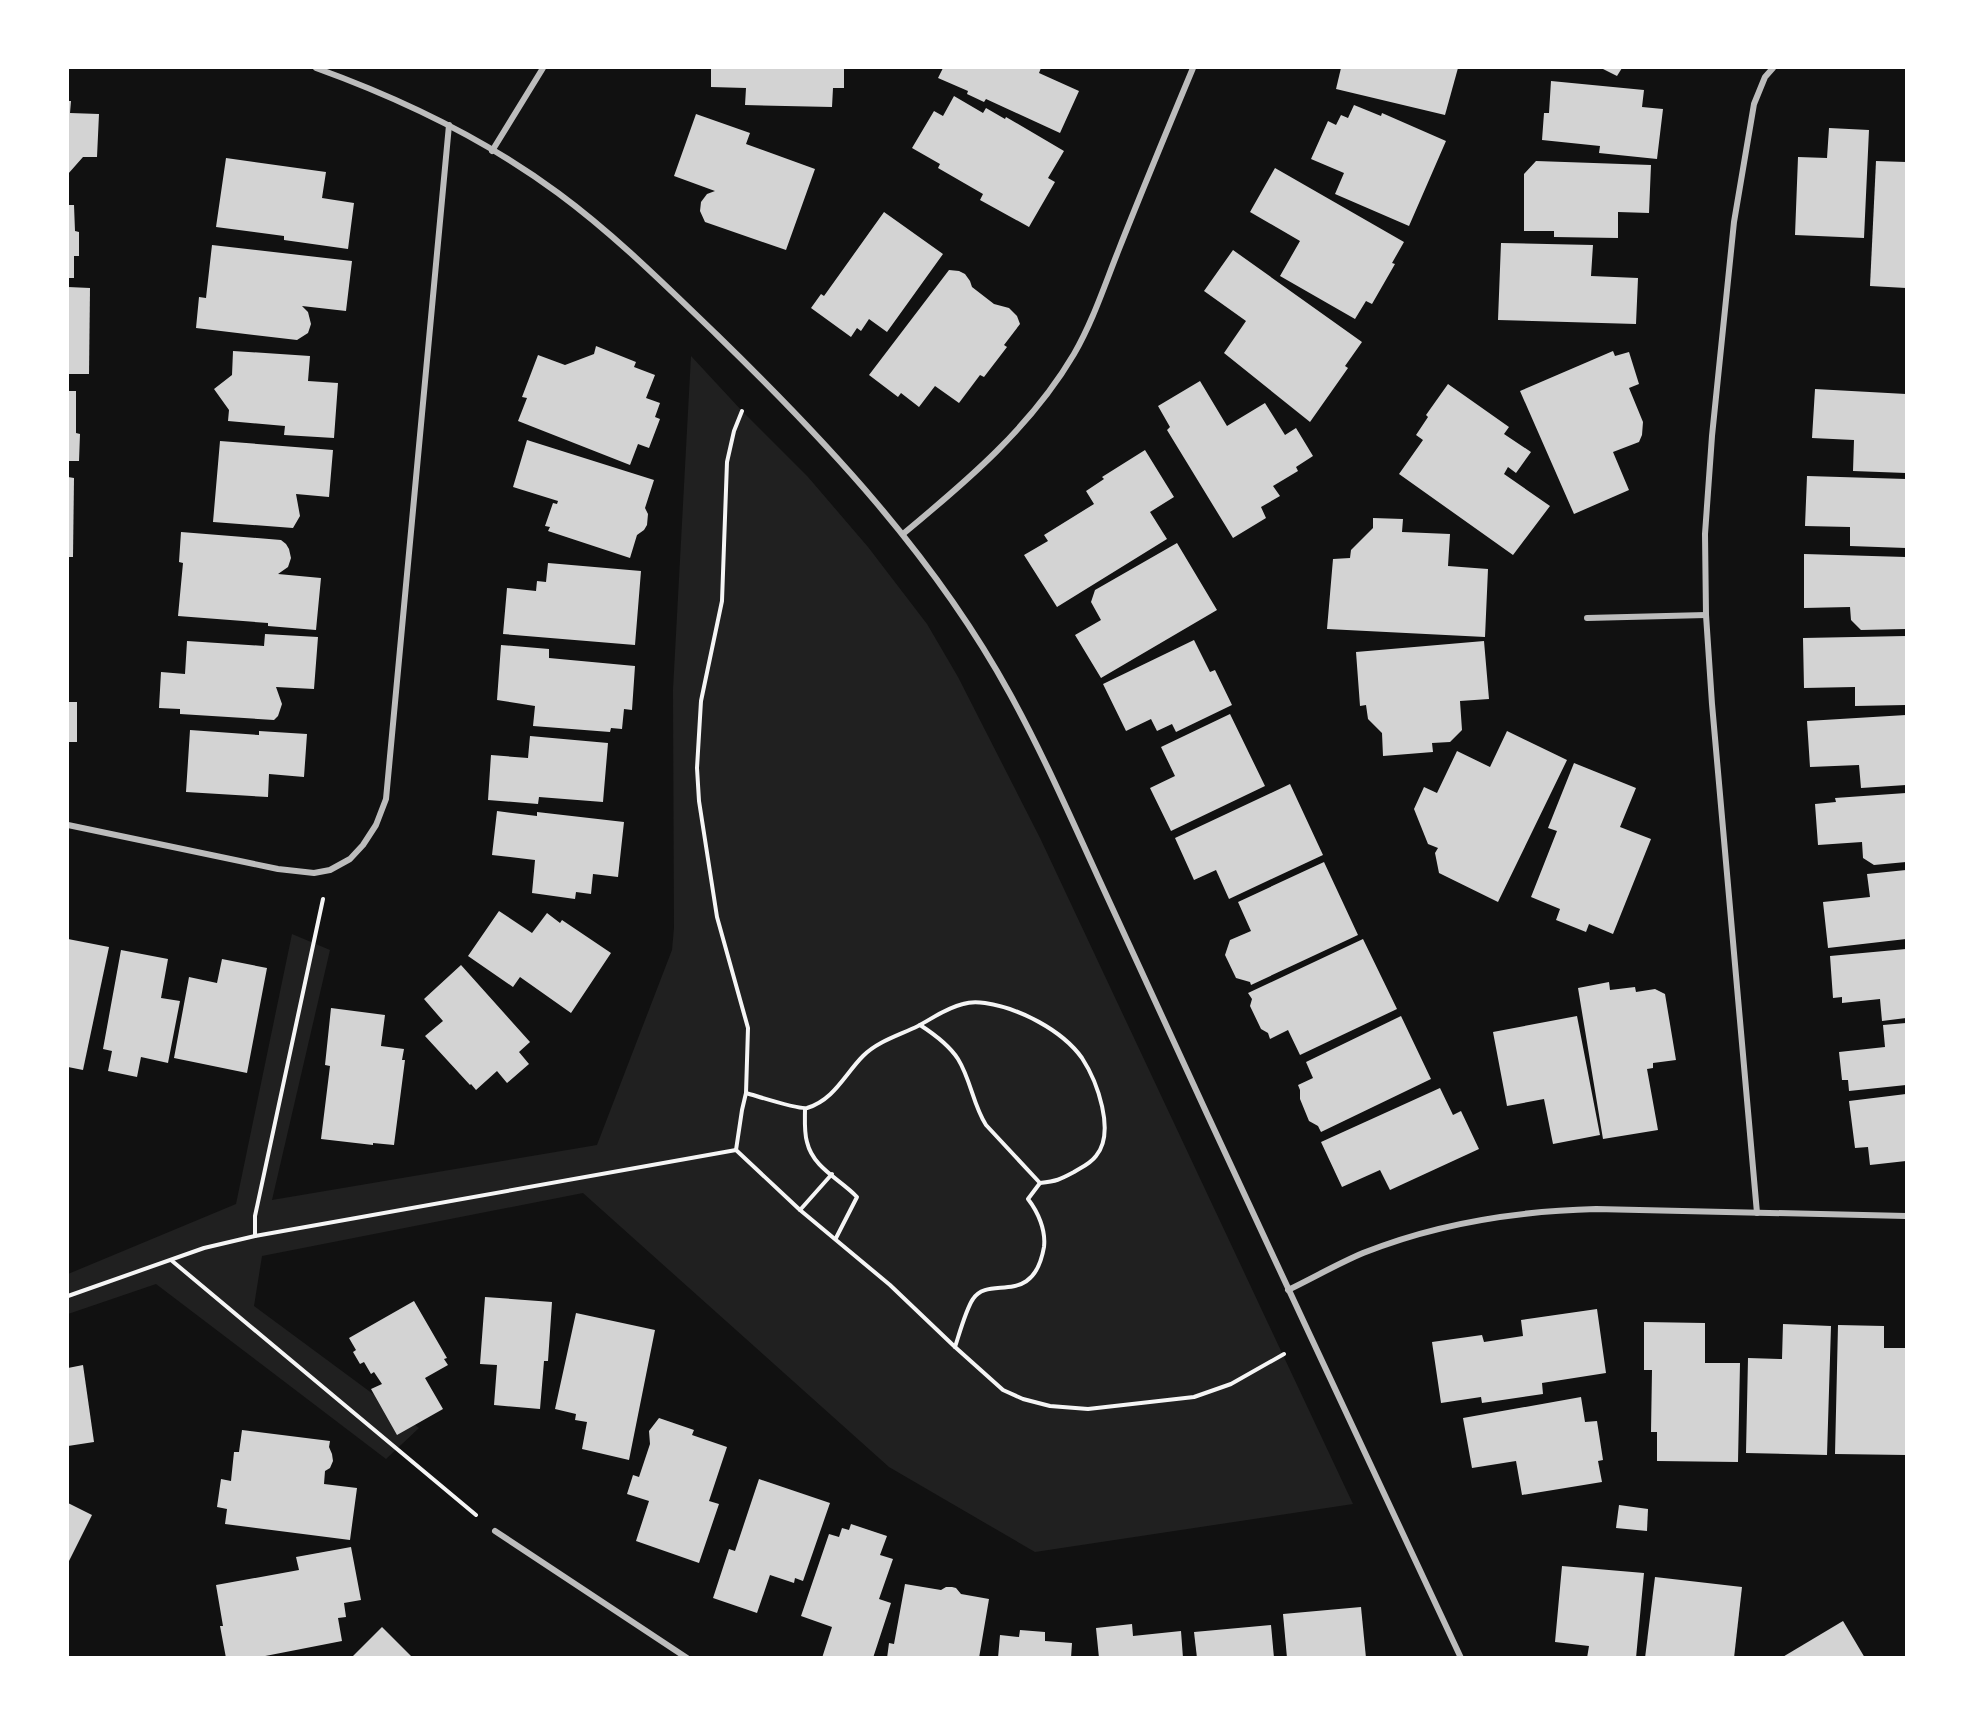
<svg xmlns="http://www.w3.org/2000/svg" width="1974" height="1725" font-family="Helvetica,sans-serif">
<rect width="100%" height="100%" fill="#111"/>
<polygon fill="#202020" points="691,356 742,411 808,477 868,547 927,624 958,677 1040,838 1353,1504 1035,1552 889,1467 583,1193 262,1256 254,1306 419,1428 386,1459 156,1284 68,1314 68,1274 236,1204 292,934 330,950 272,1200 597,1145 672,950 674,928 673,690"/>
<g fill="#d3d3d3">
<polygon points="711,68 844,68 844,88 833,88 832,107 745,105 746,88 711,87"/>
<polygon points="943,68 1041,68 1039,73 1079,91 1060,133 986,99 984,102 967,94 968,91 938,78"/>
<polygon points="1341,68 1458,68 1445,115 1336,89"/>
<polygon points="1601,68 1622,68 1617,76"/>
<polygon points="1551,81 1644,90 1642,107 1663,109 1657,159 1599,153 1600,146 1542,140 1544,113 1549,113"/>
<polygon points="954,96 983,113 986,108 1005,119 1006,117 1064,151 1048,178 1055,182 1029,227 980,200 983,194 938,168 940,164 912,148 934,111 943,116"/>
<polygon points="68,101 71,101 70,113 99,114 97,157 83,157 68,174"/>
<polygon points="1354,105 1381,116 1382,113 1446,141 1409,226 1335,194 1344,173 1311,159 1328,121 1336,125 1341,115 1348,118"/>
<polygon points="696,114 750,133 746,144 815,169 786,250 705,222 700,211 701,202 707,194 715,191 674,176"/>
<polygon points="1829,128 1869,130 1864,238 1795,235 1798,157 1827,158"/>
<polygon points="226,158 326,172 322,198 354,203 348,249 284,240 284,236 216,227"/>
<polygon points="1536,161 1651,165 1649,213 1618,212 1618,238 1554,237 1554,231 1524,231 1524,174"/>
<polygon points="1876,161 1906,162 1906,288 1870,286"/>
<polygon points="1275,168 1404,242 1392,263 1395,264 1372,304 1366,301 1355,319 1280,276 1300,241 1250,212"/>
<polygon points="68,205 74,205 75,231 79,232 79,256 74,256 74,278 68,278"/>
<polygon points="884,212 943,254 887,332 869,319 861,331 857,328 851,337 811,308 821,294 824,296"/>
<polygon points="1501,243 1593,245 1591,276 1638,278 1636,324 1498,320"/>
<polygon points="212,245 352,261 346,311 302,306 308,312 311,324 308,333 297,340 196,328 199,297 206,298"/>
<polygon points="1233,250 1362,342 1345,366 1348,368 1310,422 1224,353 1246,321 1204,291"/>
<polygon points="949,270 959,271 965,274 970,281 972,287 994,304 1009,308 1017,316 1020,324 1004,345 1007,347 984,377 980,375 959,403 935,386 919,407 901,393 898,397 869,375"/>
<polygon points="68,287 90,288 89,374 68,374"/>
<polygon points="596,346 636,362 634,367 655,375 646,398 660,403 655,417 660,419 649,448 638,444 630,465 518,421 527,398 522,397 538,355 565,365 594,354"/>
<polygon points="233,351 310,356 308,381 338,383 334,438 284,435 285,426 228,421 229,410 214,389 232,375"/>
<polygon points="1613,351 1615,356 1629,352 1639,384 1629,388 1643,422 1642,435 1639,442 1613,452 1629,490 1574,514 1520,391"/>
<polygon points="1200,381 1227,426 1265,403 1285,435 1296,428 1313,456 1296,467 1298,471 1273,486 1280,496 1261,507 1266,518 1233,538 1167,430 1170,427 1158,406"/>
<polygon points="1448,384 1509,427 1504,434 1531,452 1516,473 1508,467 1504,474 1550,506 1513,555 1399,474 1423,440 1416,435 1428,417 1426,415"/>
<polygon points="1815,389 1906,394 1906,473 1853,471 1854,440 1812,438"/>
<polygon points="68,391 76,391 76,433 80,434 79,461 68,461"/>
<polygon points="527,440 654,480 645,508 648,514 647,525 644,530 637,535 630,558 548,531 550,527 545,526 553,503 557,504 558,501 513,487"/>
<polygon points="220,441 333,450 329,497 296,494 300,516 293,528 213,522"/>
<polygon points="1145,450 1174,497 1150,512 1167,539 1057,607 1024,555 1048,541 1044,535 1094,504 1086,491 1104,479 1102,477"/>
<polygon points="1807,476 1906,479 1906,548 1850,546 1850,527 1805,526"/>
<polygon points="68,477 74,478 73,557 68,557"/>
<polygon points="1373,518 1403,519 1402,532 1450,534 1448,566 1488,569 1485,637 1327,629 1333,559 1350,558 1351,550 1373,528"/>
<polygon points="181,532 281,540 286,544 289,549 291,558 288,567 278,574 321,578 316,630 268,626 268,623 178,616 183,563 179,562"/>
<polygon points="1177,543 1217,610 1101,678 1075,635 1101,620 1091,602 1095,590"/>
<polygon points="1804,554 1906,557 1906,629 1861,630 1851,620 1850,607 1804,608"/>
<polygon points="548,563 641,571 635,645 503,634 507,588 536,591 537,581 546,582"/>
<polygon points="265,634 318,637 314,689 276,687 282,704 278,716 274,720 180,714 180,709 159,708 161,672 185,674 187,641 264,646"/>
<polygon points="1906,636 1906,705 1855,706 1855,687 1804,688 1803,638"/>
<polygon points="1194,640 1210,672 1215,670 1232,705 1176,732 1172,724 1157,731 1151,719 1126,731 1103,684"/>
<polygon points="1484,641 1489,699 1460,701 1462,730 1450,742 1432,743 1433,752 1383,756 1382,733 1368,719 1366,705 1360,706 1356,652"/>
<polygon points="501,645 549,649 549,658 635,666 632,710 624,709 622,729 611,728 610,732 533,726 535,706 497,700"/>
<rect x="68" y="702" width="9" height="40"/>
<polygon points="1230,714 1265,786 1171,831 1150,788 1175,776 1161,747"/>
<polygon points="1906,715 1906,785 1861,788 1859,765 1810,767 1807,721"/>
<polygon points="190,730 259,735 259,731 307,734 304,777 269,774 268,797 186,792"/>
<polygon points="1507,731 1567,760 1498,902 1439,873 1435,853 1438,848 1428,844 1414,809 1424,787 1437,793 1457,751 1490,767"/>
<polygon points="530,736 608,743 603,802 539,797 538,804 488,800 491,755 528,758"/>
<polygon points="1574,763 1636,788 1620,827 1651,839 1613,934 1589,924 1586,932 1556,920 1560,909 1531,897 1557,831 1548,828"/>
<polygon points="1290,784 1323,855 1229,899 1216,870 1194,880 1175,838"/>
<polygon points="1906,793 1906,862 1874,865 1863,858 1862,842 1818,845 1815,804 1836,802 1835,798"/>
<polygon points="497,811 537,816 537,812 624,822 618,877 593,874 591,894 576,892 575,899 532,893 535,860 492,855"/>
<polygon points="1324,862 1358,935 1251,985 1250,982 1236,978 1225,955 1230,940 1251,931 1238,902"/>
<polygon points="1906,870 1906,939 1828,948 1823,902 1870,897 1867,874"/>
<polygon points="499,911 532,933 547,913 560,923 562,920 611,953 571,1013 520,977 513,987 468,956"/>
<polygon points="68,939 109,947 83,1070 68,1067"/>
<polygon points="1363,939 1397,1009 1300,1055 1288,1030 1270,1039 1268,1033 1261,1029 1250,1006 1252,999 1248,993"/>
<polygon points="1906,949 1906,1018 1882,1021 1880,999 1842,1003 1842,997 1833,998 1830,956"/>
<polygon points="121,950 168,959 161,998 180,1001 168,1063 141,1057 137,1077 108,1071 112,1051 103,1049"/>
<polygon points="222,959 267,968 247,1073 174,1058 189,977 217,983"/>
<polygon points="461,965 530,1042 519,1052 529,1064 507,1083 497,1071 476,1090 471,1084 470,1085 425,1036 443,1021 424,999"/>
<polygon points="1609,982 1610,990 1635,987 1636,992 1655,989 1665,994 1676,1060 1653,1063 1653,1068 1647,1069 1658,1130 1603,1139 1578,988"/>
<polygon points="331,1008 385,1015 381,1046 404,1049 402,1060 405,1060 394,1145 373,1143 373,1145 321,1139 330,1066 325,1065"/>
<polygon points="1401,1016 1431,1079 1321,1132 1318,1126 1309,1121 1300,1099 1300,1090 1298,1085 1313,1078 1306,1062"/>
<polygon points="1577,1016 1600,1135 1553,1144 1544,1099 1507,1106 1493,1032"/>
<polygon points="1906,1023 1906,1085 1849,1091 1848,1080 1842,1080 1839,1052 1885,1047 1883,1025"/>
<polygon points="1440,1088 1453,1115 1461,1111 1479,1149 1390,1190 1380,1170 1342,1187 1321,1142"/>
<polygon points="1906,1094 1906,1161 1870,1165 1868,1147 1855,1148 1849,1101"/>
<polygon points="485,1297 552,1302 548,1361 544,1361 540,1409 494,1405 497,1365 480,1364"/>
<polygon points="414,1301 447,1358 444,1359 448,1365 425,1378 443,1409 397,1435 371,1389 382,1384 374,1372 371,1374 364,1362 360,1364 353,1352 356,1350 349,1338"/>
<polygon points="1597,1309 1606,1373 1542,1383 1543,1394 1482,1403 1481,1397 1441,1403 1432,1342 1482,1335 1484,1342 1523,1336 1521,1320"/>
<polygon points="576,1313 655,1330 629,1460 582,1449 587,1422 575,1420 576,1414 555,1409"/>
<polygon points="1644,1322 1705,1323 1705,1363 1740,1363 1738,1462 1657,1461 1657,1432 1651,1432 1652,1370 1644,1370"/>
<polygon points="1783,1324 1831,1326 1827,1455 1746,1453 1748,1358 1782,1359"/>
<polygon points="1838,1325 1884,1326 1884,1348 1906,1348 1906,1455 1835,1454"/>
<polygon points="83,1365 94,1442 68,1446 68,1368"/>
<polygon points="1581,1397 1585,1422 1597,1421 1603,1460 1598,1461 1602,1482 1522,1495 1516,1461 1472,1468 1463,1418"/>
<polygon points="659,1418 694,1430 692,1435 727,1447 709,1501 719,1504 699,1563 636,1541 649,1501 627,1494 633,1475 639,1477 650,1444 649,1431"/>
<polygon points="242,1430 330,1441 329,1447 332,1454 333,1461 330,1468 325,1471 324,1484 357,1488 350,1540 225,1524 227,1509 217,1507 221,1479 231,1481 234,1452 239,1452"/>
<polygon points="759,1479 830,1503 803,1581 795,1578 794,1583 770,1575 757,1613 713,1598 729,1549 735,1551"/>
<polygon points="68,1503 92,1515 68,1563"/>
<polygon points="1619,1505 1648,1509 1647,1531 1616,1528"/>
<polygon points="851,1524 887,1536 880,1555 893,1559 879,1599 891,1603 873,1658 822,1658 832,1627 801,1616 829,1534 839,1537 842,1528 849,1530"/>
<polygon points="351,1547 361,1600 344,1603 346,1617 338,1618 342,1641 255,1658 226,1658 220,1626 223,1626 216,1585 299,1570 296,1557"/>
<polygon points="1562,1566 1644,1573 1636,1658 1587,1658 1589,1646 1555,1642"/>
<polygon points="1655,1577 1742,1587 1734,1658 1645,1658"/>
<polygon points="905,1584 941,1590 946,1587 952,1587 956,1588 961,1594 989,1599 979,1658 887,1658 889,1643 894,1644"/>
<polygon points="1361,1607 1366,1658 1287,1658 1283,1614"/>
<polygon points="1843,1621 1865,1658 1781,1658"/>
<polygon points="1132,1624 1133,1636 1181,1631 1183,1658 1099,1658 1096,1628"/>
<polygon points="1271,1625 1274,1658 1197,1658 1194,1632"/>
<polygon points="382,1627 413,1658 351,1658"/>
<polygon points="1020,1630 1045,1632 1045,1641 1072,1643 1071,1658 998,1658 1000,1635 1019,1637"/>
</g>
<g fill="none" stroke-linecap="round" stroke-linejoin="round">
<g stroke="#f5f5f5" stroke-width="4">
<path d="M 920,1025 C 934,1034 949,1045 958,1059 C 971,1080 973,1105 986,1125 L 1040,1183"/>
<path d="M 746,1093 C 757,1096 799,1110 807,1108 C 834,1100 845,1074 863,1056 C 878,1041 900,1035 918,1026 C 933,1018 946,1008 963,1004 C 969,1002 979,1002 985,1003 C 1019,1008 1062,1030 1082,1058 C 1097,1081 1116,1132 1096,1156 C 1090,1164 1082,1167 1074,1172 C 1059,1180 1057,1181 1040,1183 L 1028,1199 C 1038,1212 1046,1230 1044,1247 C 1033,1309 989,1274 973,1299 C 966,1309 959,1335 955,1347"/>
<path d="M 805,1109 C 805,1119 804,1132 807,1142 C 813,1168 840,1179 857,1197 L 836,1238"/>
<polyline points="736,1150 742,1110 746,1093 748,1028 717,917 699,801 697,768 701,701 722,601 727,462 734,431 742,411"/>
<polyline points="736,1150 800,1210 890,1285 955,1347 1003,1390 1023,1399 1050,1406 1088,1409 1194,1397 1231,1384 1284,1354"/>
<polyline points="800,1210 832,1174"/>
<polyline points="255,1236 255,1216 323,899"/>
<polyline points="171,1260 476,1515"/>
<polyline points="68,1296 204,1248 255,1236 736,1150"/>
</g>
<g stroke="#bcbcbc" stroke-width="6">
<path d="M 316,68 C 402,99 485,139 558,193 C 615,235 666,286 717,335 C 828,443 935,557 1010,694 C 1043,754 1070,816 1098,877 C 1135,957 1171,1036 1208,1116 C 1292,1297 1376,1477 1461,1658"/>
<polyline points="492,151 543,68"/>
<path d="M 903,534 C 967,481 1031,427 1074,354 C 1093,321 1105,284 1119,249 C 1143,188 1168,128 1193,68"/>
<polyline points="1587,618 1706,615"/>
<polyline points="68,825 278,869 314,873 330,870 350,859 363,845 376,825 386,799 449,125"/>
<polyline points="1757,1213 1712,704 1706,615 1705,534 1712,436 1734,222 1754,104 1765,77 1773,68"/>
<path d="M 1288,1290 C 1313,1278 1337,1264 1363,1253 C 1438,1223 1516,1211 1596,1209 L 1906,1216"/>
<polyline points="495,1531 687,1658"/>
</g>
</g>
<rect width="1974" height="1725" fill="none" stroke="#ffffff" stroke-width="138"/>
</svg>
